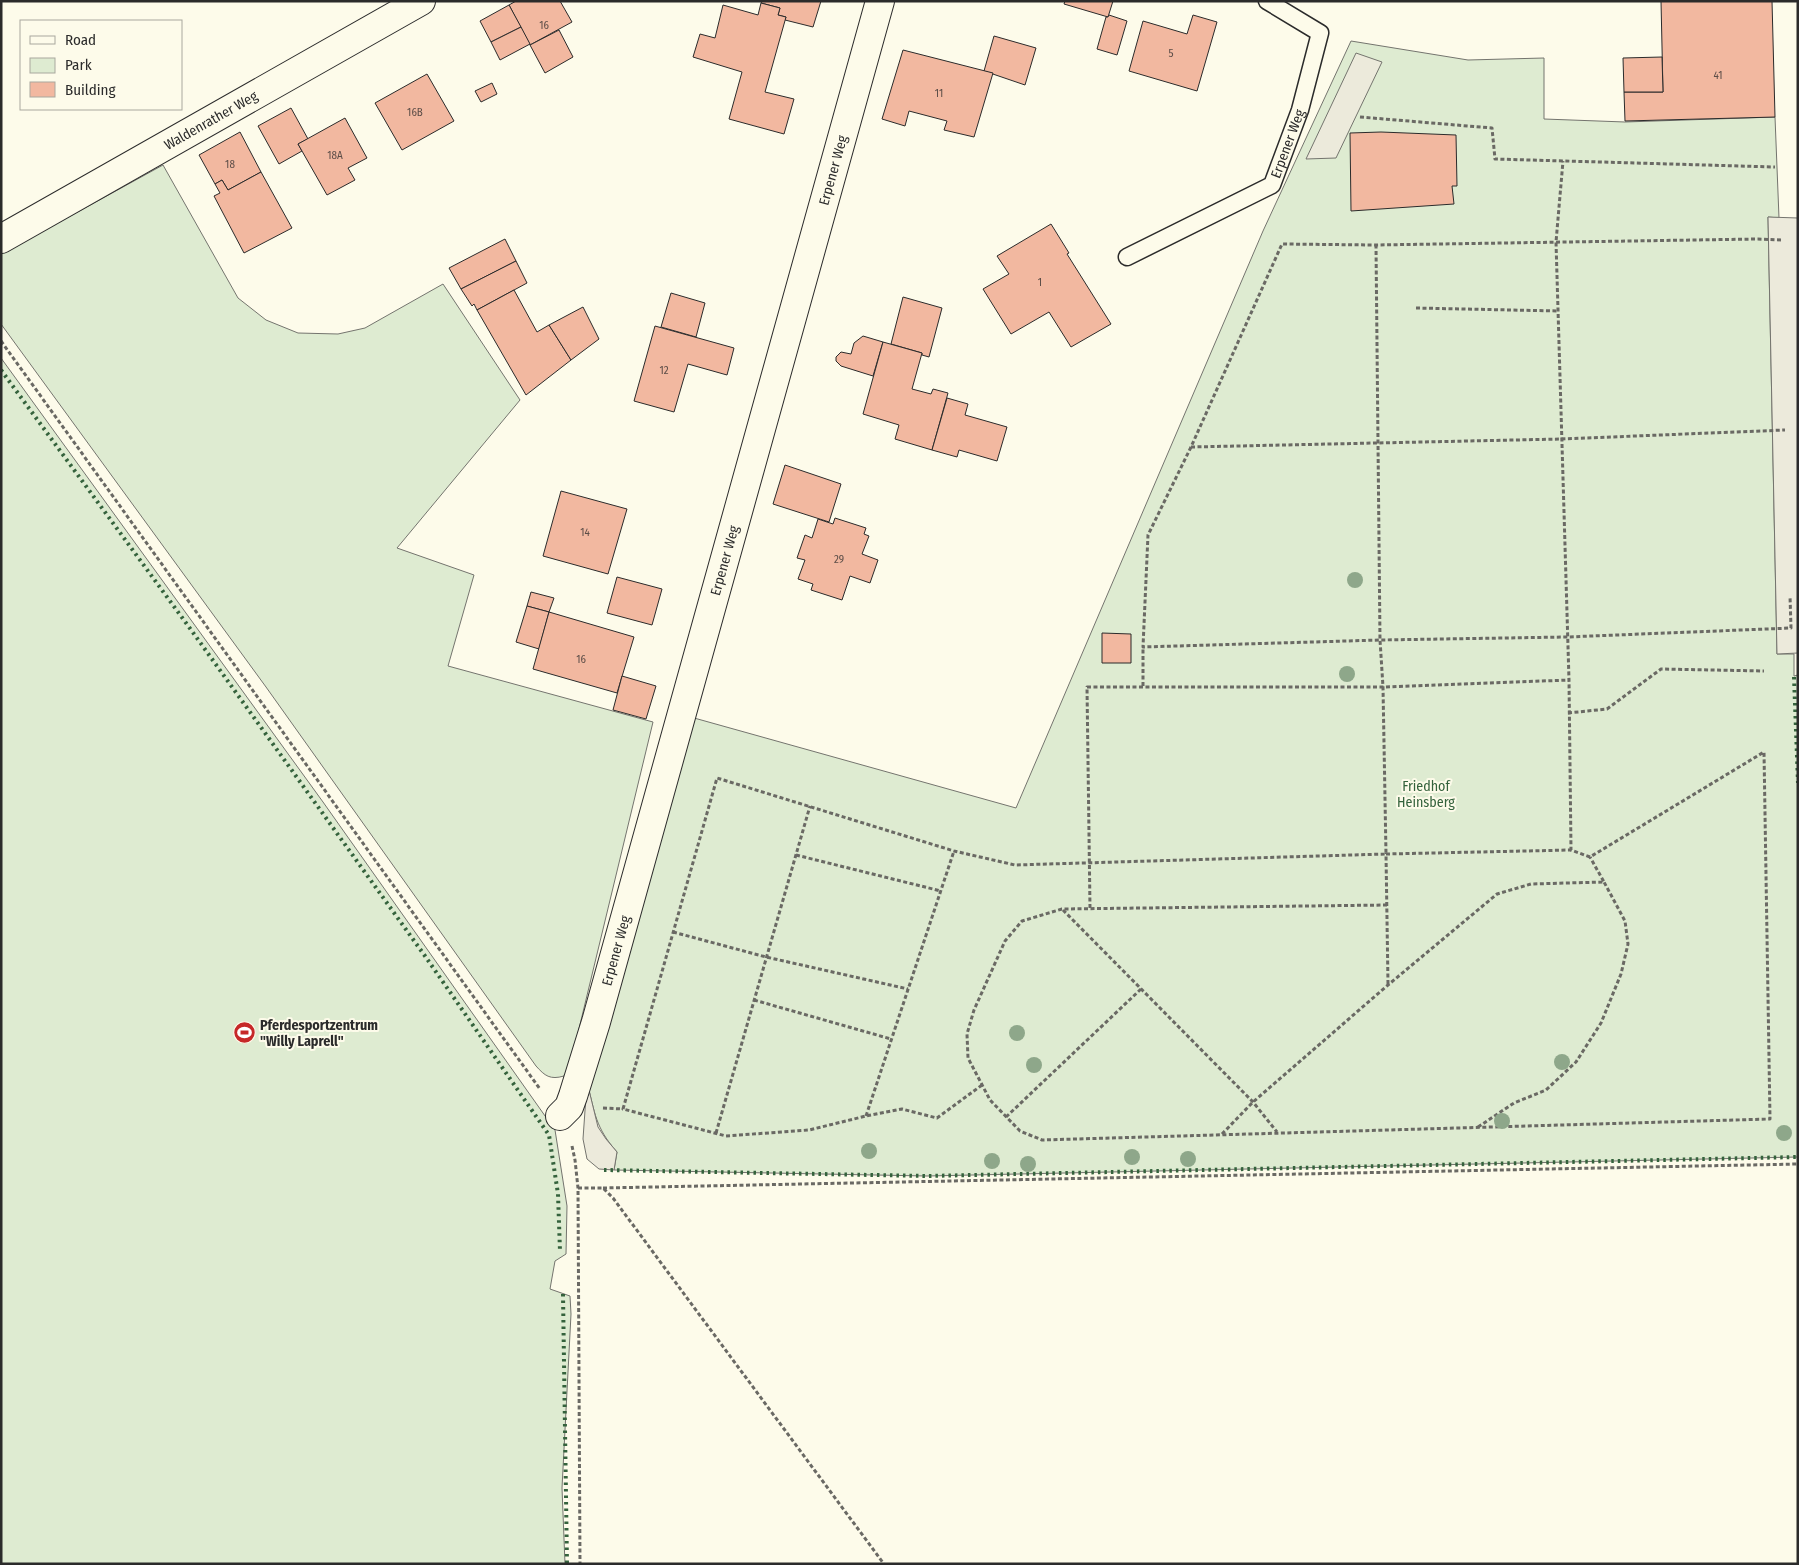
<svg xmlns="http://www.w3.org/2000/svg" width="1799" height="1565" font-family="'Fira Sans Condensed',sans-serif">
<rect width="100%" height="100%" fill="#fdfbea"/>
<g fill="#deebd1" stroke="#74746e">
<path d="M 1351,41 L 1468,60 L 1544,58 L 1544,119 L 1625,122 L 1775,117 L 1779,218 L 1768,217 L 1777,654 L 1794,654 L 1794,676 L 1798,675 L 1798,1157 L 927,1176 L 614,1170 L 617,1152 C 595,1127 595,1113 587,1082 L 687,716 L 1016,808 L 1263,231 Z"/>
<path d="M 163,165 L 238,298 L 266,320 L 298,333 L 338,334 L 365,328 L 443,284 L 520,400 L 397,548 L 474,575 L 448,666 L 653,722 L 570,1066 L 564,1076 C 550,1080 545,1076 536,1066 L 266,687 L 1,324 L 1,254 Z"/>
<polygon points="1,358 323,802 555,1130 567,1206 566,1254 555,1261 550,1289 570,1296 571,1314 562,1488 565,1564 1,1564"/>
</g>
<g fill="#eceadb" stroke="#74746e">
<polygon points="1356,53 1382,62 1336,158 1306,159"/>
<polygon points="1768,217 1798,218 1798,653 1777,654"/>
<polygon points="587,1082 598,1127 606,1139 617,1152 614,1170 599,1169 587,1159 583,1139"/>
</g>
<g fill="#f2b8a0" stroke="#2b2b2b">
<polygon points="516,1 560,1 572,22 530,45 509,5"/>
<polygon points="762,1 821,1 813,27 785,20 786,17 778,15 780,8 761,3"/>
<polygon points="1065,1 1113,1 1108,17 1064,4"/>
<polygon points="1661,1 1772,1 1775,117 1625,121 1624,92 1663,92"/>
<polygon points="761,3 780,8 778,15 786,17 765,92 794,99 784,134 729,119 742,72 693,57 700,34 715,38 723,5 758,15"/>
<polygon points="509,5 521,27 491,42 480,21"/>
<polygon points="1109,15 1127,21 1117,55 1097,49 1106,17 1108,17"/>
<polygon points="1193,15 1217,22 1197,91 1129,71 1143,21 1187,34"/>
<polygon points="521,27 530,44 500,60 491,42"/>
<polygon points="559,30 573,57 545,73 530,45"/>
<polygon points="994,36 1036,48 1025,85 984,71"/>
<polygon points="903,50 993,73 974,137 944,130 947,121 909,111 905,126 882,119"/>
<polygon points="1662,57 1663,92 1624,92 1623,58"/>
<polygon points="427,74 454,121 402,150 375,103"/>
<polygon points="492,83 497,94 481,102 475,91"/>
<polygon points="291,108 308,139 298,144 302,151 279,164 258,126"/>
<polygon points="345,118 367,158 348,168 355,180 327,195 298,144"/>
<polygon points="240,132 261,172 228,190 222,180 215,184 199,155"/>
<polygon points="1381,132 1456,135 1457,186 1452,186 1454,204 1351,211 1350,133"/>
<polygon points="261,172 292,228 244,253 214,196 220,193 215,184 222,180 228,190"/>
<polygon points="1051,224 1069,253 1067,254 1111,324 1071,347 1049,312 1011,334 983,289 1009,274 997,256"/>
<polygon points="505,239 516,261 461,289 449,268"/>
<polygon points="516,261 527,283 477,310 474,304 472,306 461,289"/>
<polygon points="514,290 537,332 549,325 571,360 526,395 477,310"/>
<polygon points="671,293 705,303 696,337 661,327"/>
<polygon points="903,297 942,308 929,357 922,355 922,353 891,344"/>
<polygon points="583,307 599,339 571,360 549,325"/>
<polygon points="655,326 734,348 727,375 688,364 674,412 634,401"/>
<polygon points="863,336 883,342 873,376 841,366 836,361 836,357 841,352 851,354 854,343"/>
<polygon points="883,342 922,353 912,389 931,394 933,389 948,393 932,450 895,439 899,425 863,414"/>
<polygon points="947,398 968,404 965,415 1007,427 997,461 959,450 957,457 932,450"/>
<polygon points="785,465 841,484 829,522 773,504"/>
<polygon points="561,491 627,509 608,574 543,556"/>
<polygon points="835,518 866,528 864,534 869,536 862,554 878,560 870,583 850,576 842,600 811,590 813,584 798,579 805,560 797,558 805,535 812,538 818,519 833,524"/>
<polygon points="617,577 662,589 652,625 607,613"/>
<polygon points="531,592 554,598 549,612 527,606"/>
<polygon points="527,606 549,612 539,649 516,642"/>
<polygon points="549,612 634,637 617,693 533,669"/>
<polygon points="1102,633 1131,634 1131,663 1102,663"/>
<polygon points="622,676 656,686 646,719 613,710"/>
</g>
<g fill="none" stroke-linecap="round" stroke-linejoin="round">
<defs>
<g id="service">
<path id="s1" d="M 1127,257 L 1272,185 L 1300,110 L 1320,33 L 1267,1"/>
</g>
<g id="minor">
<path id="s2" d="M 1,239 L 421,1"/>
<path id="s3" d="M 560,1116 L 569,1107 L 573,1096 L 596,1022 L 880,1"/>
</g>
</defs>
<use href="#service" stroke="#2b2b2b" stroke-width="19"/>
<use href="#minor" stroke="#2b2b2b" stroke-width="30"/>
<g stroke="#6a6964" stroke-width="3" stroke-dasharray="4 2.5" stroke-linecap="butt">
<polyline points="1360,117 1492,128 1495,159 1775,167"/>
<polyline points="1781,240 1758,239 1376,245 1282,244 1191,447 1148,535 1143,647 1380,640 1567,637 1791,628 1790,596"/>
<polyline points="1416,308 1559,311"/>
<polyline points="1,341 540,1089"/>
<polyline points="1191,447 1561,439 1785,430"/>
<polyline points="1143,686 1143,647"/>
<polyline points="1568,713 1607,709 1661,669 1764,671"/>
<polyline points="796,855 941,891"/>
<polyline points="1387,905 1062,909 1022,921 1005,941 974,1010 967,1034 968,1058 990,1100 1020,1131 1042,1140 1770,1119 1764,752 1590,857 1571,850 1569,680 1556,242 1563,161"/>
<polyline points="1090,908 1087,687 1383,687 1569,680"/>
<polyline points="1063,910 1253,1102 1277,1132"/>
<polyline points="673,932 766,957 908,989"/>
<polyline points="1388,984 1386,854 1571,850"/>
<polyline points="754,1000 891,1039"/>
<polyline points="982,1085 937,1118 902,1109 866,1116 809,1130 726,1136 623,1109 717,778 954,851 1015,865 1386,854 1383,687 1380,640 1376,245"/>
<polyline points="603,1108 623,1109"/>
<polyline points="866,1116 954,851"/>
<polyline points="1006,1117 1141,989"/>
<polyline points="1478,1127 1514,1103 1546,1090 1576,1062 1601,1023 1621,974 1628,944 1625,921 1604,882"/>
<polyline points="716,1133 810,806"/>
<polyline points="1222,1134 1253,1102 1388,985 1497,894 1531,884 1604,882 1590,857"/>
<polyline points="572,1146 575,1160 578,1188 580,1564"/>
<polyline points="578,1188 603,1188 613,1198 884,1564"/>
<polyline points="603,1188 1798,1164"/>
</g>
<use href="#service" stroke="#fdfbea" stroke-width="16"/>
<use href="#minor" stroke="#fdfbea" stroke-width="28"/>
<g stroke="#34623c" stroke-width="4" stroke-dasharray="2.5 4" stroke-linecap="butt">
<polyline points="1,370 189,627 425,956 549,1135 558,1194 560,1251"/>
<polyline points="1794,677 1798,783"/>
<polyline points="604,1170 927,1176 1798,1157"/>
<polyline points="563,1294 567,1564"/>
</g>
</g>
<g fill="#8ea78a">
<circle cx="1355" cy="580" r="8"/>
<circle cx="1347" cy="674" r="8"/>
<circle cx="1017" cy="1033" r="8"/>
<circle cx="1562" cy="1062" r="8"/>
<circle cx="1034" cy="1065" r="8"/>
<circle cx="1502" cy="1121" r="8"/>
<circle cx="1784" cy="1133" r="8"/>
<circle cx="869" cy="1151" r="8"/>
<circle cx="1132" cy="1157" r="8"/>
<circle cx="1188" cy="1159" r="8"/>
<circle cx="992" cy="1161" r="8"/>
<circle cx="1028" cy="1164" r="8"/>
</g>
<defs>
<symbol id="stadium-disc" viewBox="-11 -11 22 22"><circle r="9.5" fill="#c62828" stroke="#fdfbea"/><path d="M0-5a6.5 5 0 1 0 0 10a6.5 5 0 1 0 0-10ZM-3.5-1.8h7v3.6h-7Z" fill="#fff"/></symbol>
</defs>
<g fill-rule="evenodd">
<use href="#stadium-disc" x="232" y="1020" width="25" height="25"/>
</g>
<g text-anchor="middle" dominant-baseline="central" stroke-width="4" stroke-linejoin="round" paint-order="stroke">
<g font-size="11" fill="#5d4e48">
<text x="544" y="25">16</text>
<text x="1171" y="53">5</text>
<text x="1718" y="75">41</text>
<text x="939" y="93">11</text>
<text x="415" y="112">16B</text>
<text x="335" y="155">18A</text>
<text x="230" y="164">18</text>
<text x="1040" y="282">1</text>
<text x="664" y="370">12</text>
<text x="585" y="532">14</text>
<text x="839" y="559">29</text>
<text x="581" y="659">16</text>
</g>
<g font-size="14" fill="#2b2b2b" stroke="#fdfbea">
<text stroke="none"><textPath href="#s2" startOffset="241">Waldenrather Weg</textPath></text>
<text stroke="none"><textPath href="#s1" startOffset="206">Erpener Weg</textPath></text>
<text stroke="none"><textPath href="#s3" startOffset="986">Erpener Weg</textPath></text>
<text stroke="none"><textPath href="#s3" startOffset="581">Erpener Weg</textPath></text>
<text stroke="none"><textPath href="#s3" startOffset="176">Erpener Weg</textPath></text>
</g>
<g font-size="14" fill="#34623c" stroke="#fdfbea">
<text x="1426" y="786">Friedhof<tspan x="1426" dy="16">Heinsberg</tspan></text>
</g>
<g font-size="14" font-weight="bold" fill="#2b2b2b" stroke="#fdfbea" text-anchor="start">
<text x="260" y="1025">Pferdesportzentrum<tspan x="260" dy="16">"Willy Laprell"</tspan></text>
</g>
</g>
<rect width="1799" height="1565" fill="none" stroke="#2b2b2b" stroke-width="5"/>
<rect x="20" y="20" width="162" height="90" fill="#fdfbea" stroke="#a9a89e"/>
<rect x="30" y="36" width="25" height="8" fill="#fdfbea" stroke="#a9a89e"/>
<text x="65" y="45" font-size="15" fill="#2b2b2b">Road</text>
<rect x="30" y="58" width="25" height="15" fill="#deebd1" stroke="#a9a89e"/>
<text x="65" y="70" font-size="15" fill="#2b2b2b">Park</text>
<rect x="30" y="82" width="25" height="15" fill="#f2b8a0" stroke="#a9a89e"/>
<text x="65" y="95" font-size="15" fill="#2b2b2b">Building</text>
</svg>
